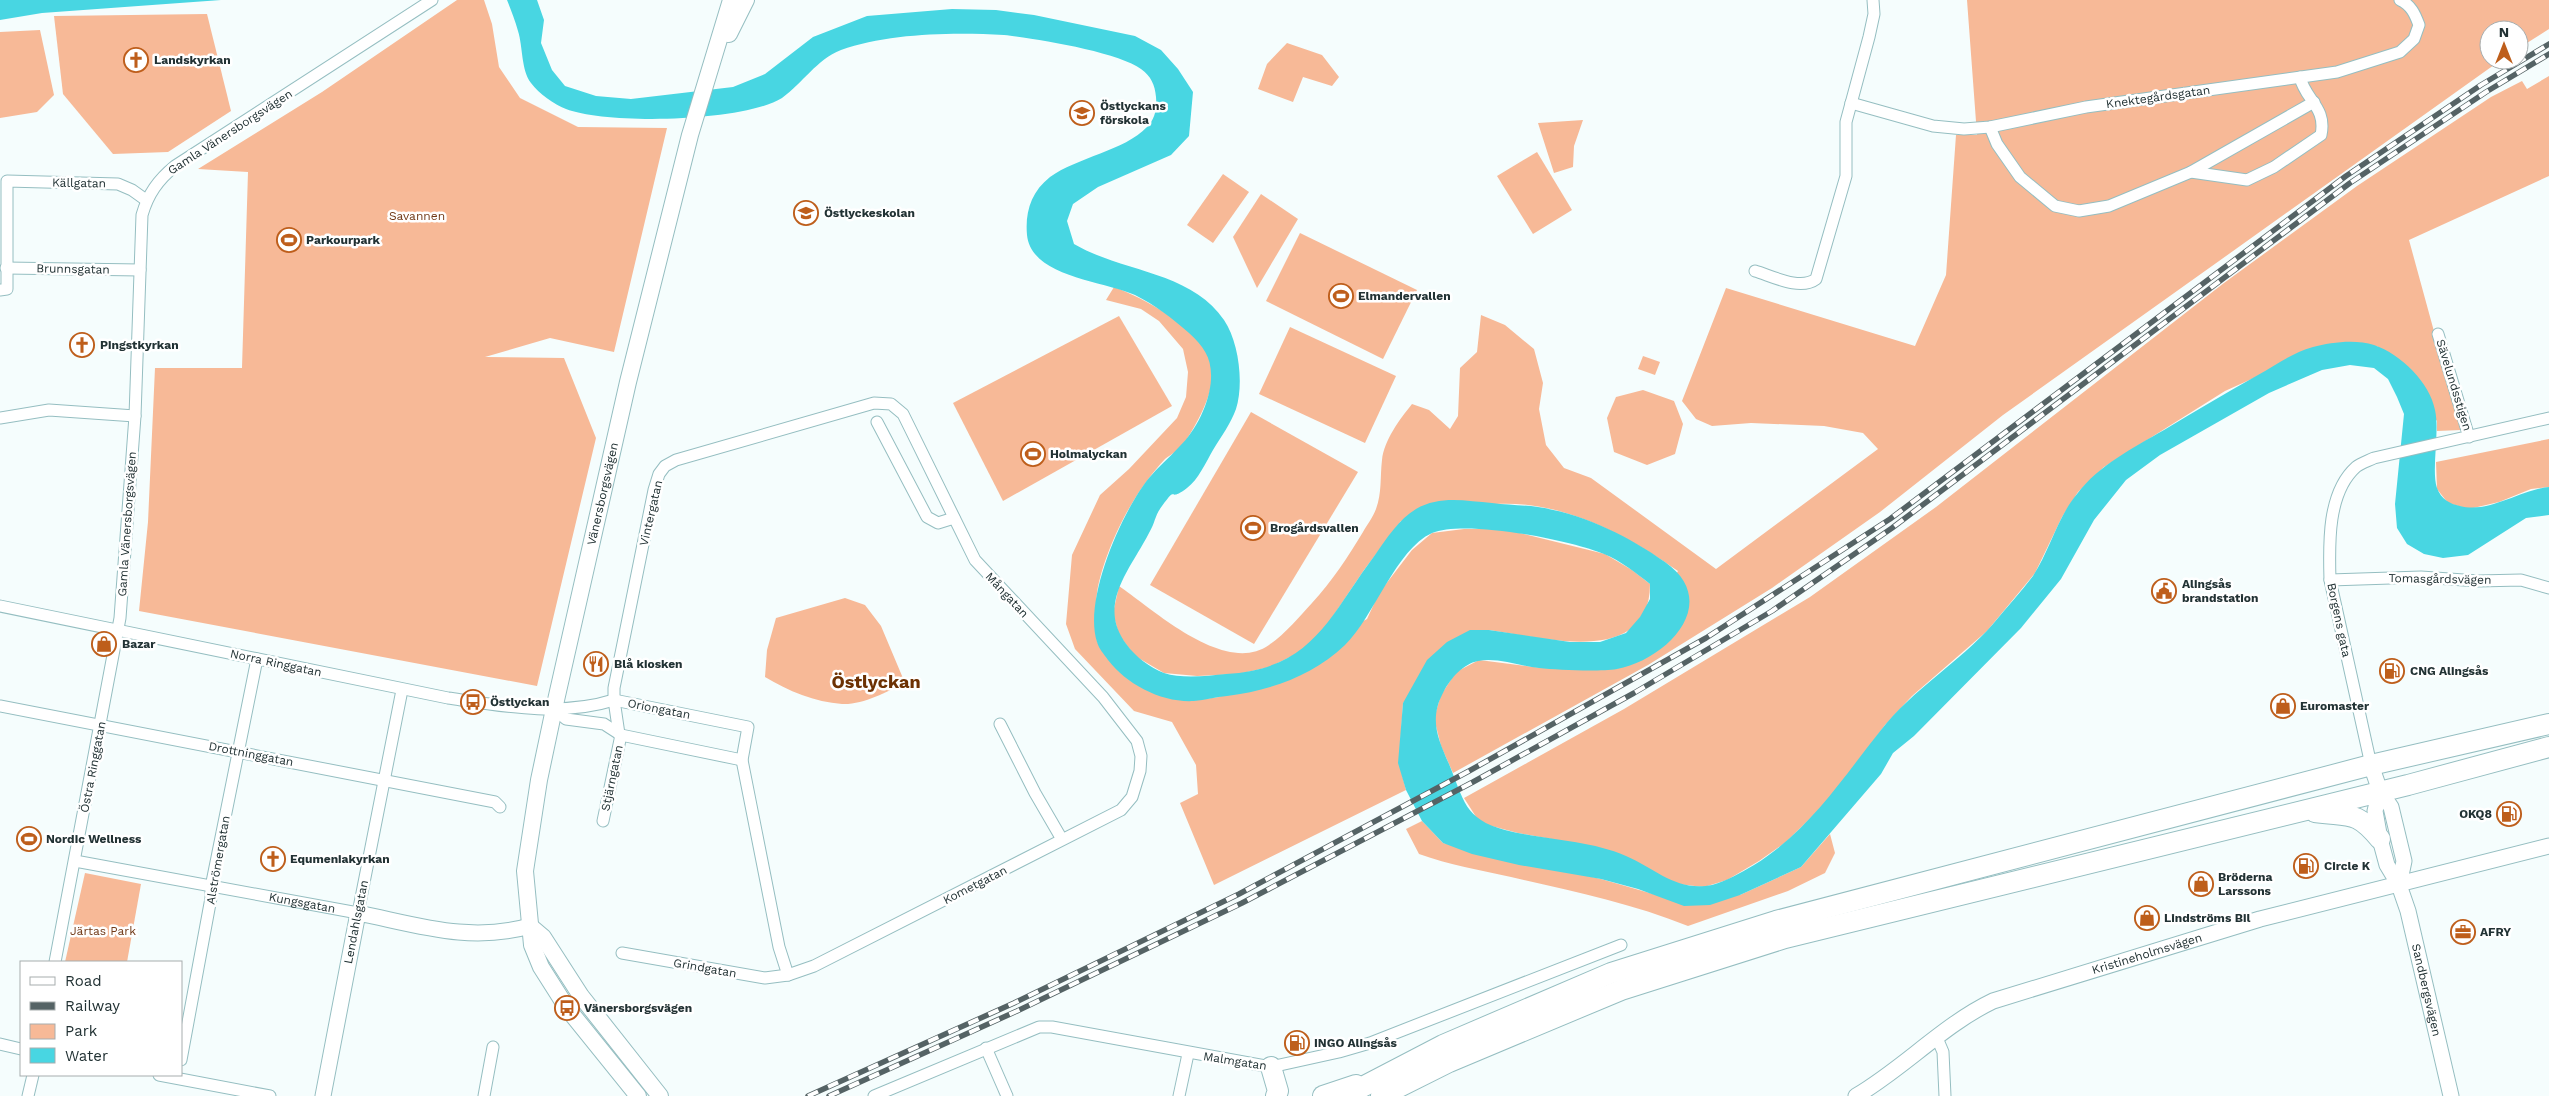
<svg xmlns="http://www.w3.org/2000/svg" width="2549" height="1096" font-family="'Work Sans',sans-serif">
<rect width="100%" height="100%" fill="#f5fdfd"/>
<g fill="#f7b997">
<polygon points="457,0 484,0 492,24 499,67 520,98 578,127 667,128 614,352 550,338 485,357 564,358 596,438 537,686 139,611 148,522 155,368 242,368 248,172 198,169 322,92"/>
<path d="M 1967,0 L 2549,0 L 2549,29 L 2519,48 L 2519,30 L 2489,30 L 2489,60 L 2501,60 L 2003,415 L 1880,512 L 1772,588 L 1648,665 L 1453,773 L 1441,746 L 1434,718 L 1441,695 L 1456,672 L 1479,660 L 1542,668 L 1617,669 L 1678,571 C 1625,534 1562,500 1495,504 C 1464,506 1431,516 1401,521 L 1364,570 L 1321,634 L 1300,652 L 1270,667 L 1238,674 L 1197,676 L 1164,673 L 1135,656 L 1119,635 L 1113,613 L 1119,586 C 1154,610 1225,676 1269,645 C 1285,634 1299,617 1312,603 C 1332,581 1348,557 1363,532 C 1367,525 1373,517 1376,509 C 1382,493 1380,477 1382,460 C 1384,440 1400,419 1412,404 L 1429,410 L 1450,429 L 1458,416 L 1460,368 L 1477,352 L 1481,315 L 1505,325 L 1534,349 L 1543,383 L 1539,409 L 1546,445 L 1564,468 L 1591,478 L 1716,569 L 1878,449 L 1863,433 L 1824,426 L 1751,423 L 1712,426 L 1696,419 L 1682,401 L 1726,288 L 1915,346 L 1946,275 L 1956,135 L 1977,135 Z"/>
<polygon points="207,14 231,111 168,152 113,154 63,94 54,16"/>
<polygon points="40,30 54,95 37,112 0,118 0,32"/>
<polygon points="1287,43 1322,55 1339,77 1332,86 1303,77 1293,102 1258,89 1267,64"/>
<polygon points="2549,76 2549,176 2409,240 2461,430 2437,431 2437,421 2377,346 2256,377 2225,391 2104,467 2078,492 2062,517 2035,573 1987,631 1912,696 1885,725 1830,799 1786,842 1759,861 1727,880 1704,887 1677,884 1600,848 1518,833 1480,823 1464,798 1624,709 1810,597 1936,507 2224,283 2357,186 2491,97 2522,81 2527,89"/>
<polygon points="1583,120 1574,146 1573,167 1554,173 1538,123"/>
<polygon points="1537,152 1572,210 1533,234 1497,176"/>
<polygon points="1223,174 1249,192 1213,243 1187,225"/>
<polygon points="1261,194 1298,219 1257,288 1233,237"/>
<polygon points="1300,233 1417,290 1383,359 1266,301"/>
<path d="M 1114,287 C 1144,298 1196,327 1210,357 C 1221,382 1198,422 1185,442 C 1180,449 1172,454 1165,459 C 1152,473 1141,488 1131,505 C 1117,528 1101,566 1097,593 C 1095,608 1097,626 1097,642 L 1189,701 L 1219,697 L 1367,619 L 1379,593 L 1412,550 L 1432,533 L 1464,529 L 1503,529 L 1532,536 L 1605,554 L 1632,570 L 1650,584 C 1650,669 1540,637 1489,630 L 1403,703 L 1399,763 L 1406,790 L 1214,885 L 1180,803 L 1198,794 L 1196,765 L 1172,722 L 1134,711 L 1075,649 L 1066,624 L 1072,555 L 1100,495 L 1129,469 L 1177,418 L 1186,397 L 1188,372 L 1183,349 L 1159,321 L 1141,309 L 1106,300 Z"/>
<polygon points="1119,316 1172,406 1003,501 953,403"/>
<polygon points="1290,327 1396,376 1365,443 1259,394"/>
<polygon points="1643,356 1660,362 1655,375 1638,369"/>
<polygon points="1643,390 1674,401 1683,424 1675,454 1647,465 1614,452 1607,418 1616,397"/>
<polygon points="1251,412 1358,472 1254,644 1150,585"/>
<polygon points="2549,439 2549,487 2531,489 2499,502 2469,509 2448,503 2437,489 2436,462"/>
<path d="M 845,598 L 865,605 L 881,626 L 905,683 C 886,692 863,705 842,704 C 815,702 788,691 765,677 L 767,650 L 776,618 Z"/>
<path d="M 1422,821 L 1443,843 L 1601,879 L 1660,896 L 1740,895 L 1801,867 L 1830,834 L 1835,853 L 1825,873 L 1788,891 L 1688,926 C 1631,903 1571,891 1511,877 C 1480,870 1449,865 1419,854 L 1406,829 Z"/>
<polygon points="85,873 141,884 127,962 65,962"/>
</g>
<g fill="#48d6e2">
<polygon points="0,0 221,0 42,13 0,20"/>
<path d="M 507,0 L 537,0 L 544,20 L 541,43 L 552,70 L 565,86 L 596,96 L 631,99 L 733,87 L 765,74 L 813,37 L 867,16 L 952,9 L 996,10 L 1034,15 L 1135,36 L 1161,50 L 1178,69 L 1193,92 L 1189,136 L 1171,155 L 1098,187 L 1073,204 L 1067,221 L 1074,244 C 1121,272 1191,271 1224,320 C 1239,342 1244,384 1236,409 C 1231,423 1221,437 1213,450 C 1206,462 1198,480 1187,488 C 1166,504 1179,483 1162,506 C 1154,517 1156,521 1149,533 C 1130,570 1096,605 1127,645 C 1135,656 1150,668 1164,673 C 1182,679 1207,676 1226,674 C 1314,669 1329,616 1375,555 C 1387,538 1399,519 1416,509 C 1440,495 1466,501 1492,503 C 1507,505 1523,505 1538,507 C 1584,514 1628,536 1665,562 C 1723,603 1666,660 1617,669 C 1598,672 1558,670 1539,668 C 1520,666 1497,657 1478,661 C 1463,664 1451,678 1444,691 C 1429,718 1437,737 1449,764 C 1464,800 1464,819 1505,830 C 1544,840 1589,840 1626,856 C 1656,869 1677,892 1712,885 C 1727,881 1740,873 1754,865 C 1810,830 1841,780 1881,730 C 1913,689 1959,663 1993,624 C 2006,608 2021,592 2033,576 C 2050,550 2057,518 2077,494 C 2099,465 2133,448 2164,430 C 2195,411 2226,393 2258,375 C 2276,365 2292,353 2313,347 C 2331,342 2356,339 2374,345 C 2401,354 2430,383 2435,410 C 2440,432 2431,470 2437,488 C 2441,499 2450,504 2460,506 C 2488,514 2520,490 2549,487 L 2549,515 L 2526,518 L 2468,555 L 2443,558 L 2424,554 L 2407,544 L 2397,528 L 2395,504 L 2404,414 L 2397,397 L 2388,379 L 2374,368 L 2350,365 L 2322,370 L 2269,393 L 2160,455 L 2126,480 L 2094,520 L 2061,579 L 2021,628 L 1914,736 L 1893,753 L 1881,774 L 1801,867 L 1740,895 L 1710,905 L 1684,906 L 1638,889 L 1601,879 L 1519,865 L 1472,854 L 1443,843 L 1422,821 L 1406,790 L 1398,763 L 1403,703 L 1427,660 L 1447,642 L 1470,630 L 1489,630 L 1570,642 L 1600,642 L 1626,633 L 1640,617 L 1650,599 L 1650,584 C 1636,573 1621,561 1604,554 C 1570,540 1465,519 1432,533 C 1396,549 1374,617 1345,645 C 1312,676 1272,690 1227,696 C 1216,697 1205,700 1194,701 C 1163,703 1127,685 1108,660 C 1104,654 1099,649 1097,642 C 1083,600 1122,511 1149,478 C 1158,467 1169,458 1179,447 C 1196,431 1210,402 1211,379 C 1212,358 1204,347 1189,333 C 1172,318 1155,305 1135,295 C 1104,281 1031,277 1027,235 C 1025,212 1031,192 1050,177 C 1078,157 1124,151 1147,127 C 1155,119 1157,109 1156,97 C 1155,85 1151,76 1141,69 C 1119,52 1034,38 1004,35 C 954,32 888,33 841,50 C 816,60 803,83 782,98 C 744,122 607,125 566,109 C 554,104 539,94 531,83 C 521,70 523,47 518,31 C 515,20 511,10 507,0 Z"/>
</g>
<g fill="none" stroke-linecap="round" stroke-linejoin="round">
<defs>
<g id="minor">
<path d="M 1851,103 L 1933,126 L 1964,129 L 1990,127 L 2086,107 L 2337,72 L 2400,52 L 2414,39 L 2419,25 C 2415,14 2411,5 2400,0"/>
<path d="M 1990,127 L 1997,144 L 2020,177 L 2055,206 L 2079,211 L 2109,206 L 2191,172 L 2247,180 L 2274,167 L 2321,135 C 2327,107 2305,100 2300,77"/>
<polyline points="2191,172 2314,102"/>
<polyline points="6,268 140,270"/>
<path d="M 1755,271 C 1772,276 1800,291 1816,279 L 1846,176 L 1846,122 L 1869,37 L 1874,14 L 1873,0"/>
<polyline points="0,290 7,289 7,181 118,184 132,190 146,200"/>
<polyline points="2438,334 2469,437"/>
<polyline points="0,418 49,410 135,416"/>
<polyline points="877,422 927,517 938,523 954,518"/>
<polyline points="2330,580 2421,577 2478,581 2521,580 2549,588"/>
<path d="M 0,606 L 448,698 C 502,706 560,717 614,700 L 748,727 L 742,760 L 779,947 L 788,975"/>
<polyline points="0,706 495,802 500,807"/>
<polyline points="554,709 566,719 604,724 621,735 742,760"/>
<polyline points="1000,724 1035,793 1060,836"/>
<polyline points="619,734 614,700 614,688 654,490 659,474 665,466 676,460 874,403 891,404 903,414 975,560 1103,697 1137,741 1141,756 1140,771 1132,797 1121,810 814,966 788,975 765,978 622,953"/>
<path d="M 2371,765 L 2330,580 C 2329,545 2327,493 2356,467 C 2361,463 2368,461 2374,458 L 2549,418"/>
<polyline points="603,821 621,735"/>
<path id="s1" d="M 75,861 L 358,913 L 402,690"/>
<path d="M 55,962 L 120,618 L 135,416 L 142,215 C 148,194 158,180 175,166 L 432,0"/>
<polyline points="1937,1038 1943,1052 1945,1096"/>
<polyline points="0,1044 21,1049"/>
<polyline points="986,1048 1007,1096"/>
<polyline points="181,1060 211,898 211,887 257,659"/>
<polyline points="159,1075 270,1096"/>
<polyline points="28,1096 33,1075"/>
<polyline points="484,1096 493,1047"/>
<polyline points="874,1096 1039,1027 1052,1027 1271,1067 1339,1052 1370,1043 1621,945"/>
<polyline points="1179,1096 1188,1054"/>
</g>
<g id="tertiary">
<polyline points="2371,765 2380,791 2391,807 2404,861 2399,885"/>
<path id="s2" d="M 2380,791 L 2375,811 L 2380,839 L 2387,865 L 2399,885 L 2408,911 L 2451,1096"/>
<path d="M 323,1096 L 358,913 C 418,925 469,943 530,926"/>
<path id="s3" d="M 1856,1096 C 1904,1068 1943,1025 1993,1001 L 2260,919 L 2549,846"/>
</g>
<g id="secondary">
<polyline points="729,34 746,0"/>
<polyline points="530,926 543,937 581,996 660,1096"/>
<path id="s4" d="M 638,1096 L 567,1008 L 541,967 L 532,945 L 525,871 L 539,780 L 554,709 L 628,382 L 690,135 L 731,0"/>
</g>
<g id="trunk">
<path d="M 2315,812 C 2350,817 2356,810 2380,839"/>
<polyline points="1271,1067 1278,1091 1276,1096"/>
<polyline points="1323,1096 1356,1085"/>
<polyline points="1345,1096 1443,1045 1611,973 1776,921 2371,765 2549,724"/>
<polyline points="1381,1096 1449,1062 1621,990 1785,938 2408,785 2549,747"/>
</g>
</defs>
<use href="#minor" stroke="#95bec1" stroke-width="13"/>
<use href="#tertiary" stroke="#95bec1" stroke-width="17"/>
<use href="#secondary" stroke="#95bec1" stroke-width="18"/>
<use href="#trunk" stroke="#95bec1" stroke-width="22"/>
<use href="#minor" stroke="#fff" stroke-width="11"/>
<use href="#tertiary" stroke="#fff" stroke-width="15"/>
<use href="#secondary" stroke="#fff" stroke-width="16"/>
<use href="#trunk" stroke="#fff" stroke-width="20"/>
<defs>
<g id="rail">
<polyline points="808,1096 1014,1003 1239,894 1469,771 1706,638 1890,519 2346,176 2481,85 2549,44"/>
<polyline points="829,1096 1017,1011 1242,903 1473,782 1634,693 1772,611 1892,528 2350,183 2486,92 2549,54"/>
</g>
</defs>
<use href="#rail" stroke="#556365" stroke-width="5.5"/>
<use href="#rail" stroke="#fff" stroke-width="4" stroke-dasharray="11" stroke-linecap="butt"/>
</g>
<defs>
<symbol id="church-ring" viewBox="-11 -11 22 22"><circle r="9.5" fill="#fff" stroke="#be5e1b" stroke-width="1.5"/><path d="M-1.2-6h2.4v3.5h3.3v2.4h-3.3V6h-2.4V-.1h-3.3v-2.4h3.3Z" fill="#be5e1b"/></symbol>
<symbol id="school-ring" viewBox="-11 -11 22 22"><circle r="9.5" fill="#fff" stroke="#be5e1b" stroke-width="1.5"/><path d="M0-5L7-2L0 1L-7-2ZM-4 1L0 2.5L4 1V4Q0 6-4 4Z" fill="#be5e1b"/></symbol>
<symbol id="stadium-ring" viewBox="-11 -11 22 22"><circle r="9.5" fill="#fff" stroke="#be5e1b" stroke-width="1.5"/><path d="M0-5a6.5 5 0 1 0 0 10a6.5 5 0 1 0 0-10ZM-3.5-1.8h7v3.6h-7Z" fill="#be5e1b"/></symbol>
<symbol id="civic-ring" viewBox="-11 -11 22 22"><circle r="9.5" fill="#fff" stroke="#be5e1b" stroke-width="1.5"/><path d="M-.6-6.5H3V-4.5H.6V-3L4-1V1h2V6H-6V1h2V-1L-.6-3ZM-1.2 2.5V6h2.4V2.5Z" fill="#be5e1b"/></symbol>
<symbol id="shop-ring" viewBox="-11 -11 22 22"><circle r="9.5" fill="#fff" stroke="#be5e1b" stroke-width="1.5"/><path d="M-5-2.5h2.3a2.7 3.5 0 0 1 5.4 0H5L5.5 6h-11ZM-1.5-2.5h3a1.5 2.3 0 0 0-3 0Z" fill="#be5e1b"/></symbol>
<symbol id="restaurant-ring" viewBox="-11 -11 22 22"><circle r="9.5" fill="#fff" stroke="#be5e1b" stroke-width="1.5"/><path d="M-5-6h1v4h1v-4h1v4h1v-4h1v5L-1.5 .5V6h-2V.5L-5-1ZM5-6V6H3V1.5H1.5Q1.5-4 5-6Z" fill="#be5e1b"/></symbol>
<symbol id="fuel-ring" viewBox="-11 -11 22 22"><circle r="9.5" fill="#fff" stroke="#be5e1b" stroke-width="1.5"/><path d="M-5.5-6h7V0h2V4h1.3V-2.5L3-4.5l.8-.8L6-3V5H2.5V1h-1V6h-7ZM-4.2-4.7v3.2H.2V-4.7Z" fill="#be5e1b"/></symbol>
<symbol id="bus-ring" viewBox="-11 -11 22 22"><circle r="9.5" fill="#fff" stroke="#be5e1b" stroke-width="1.5"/><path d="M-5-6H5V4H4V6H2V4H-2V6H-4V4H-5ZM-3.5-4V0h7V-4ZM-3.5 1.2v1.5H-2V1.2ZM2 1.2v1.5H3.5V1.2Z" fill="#be5e1b"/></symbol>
<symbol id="office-ring" viewBox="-11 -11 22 22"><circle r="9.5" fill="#fff" stroke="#be5e1b" stroke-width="1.5"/><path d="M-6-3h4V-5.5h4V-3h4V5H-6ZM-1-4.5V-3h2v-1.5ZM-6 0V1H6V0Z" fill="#be5e1b"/></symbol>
</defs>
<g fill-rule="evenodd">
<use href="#church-ring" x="122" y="46" width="28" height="28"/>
<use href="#school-ring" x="1068" y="99" width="28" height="28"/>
<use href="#school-ring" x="792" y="199" width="28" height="28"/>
<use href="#stadium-ring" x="275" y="226" width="28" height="28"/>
<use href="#stadium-ring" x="1327" y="282" width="28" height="28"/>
<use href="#church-ring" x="68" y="331" width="28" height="28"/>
<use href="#stadium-ring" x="1019" y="440" width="28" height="28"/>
<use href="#stadium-ring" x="1239" y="514" width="28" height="28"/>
<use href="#civic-ring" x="2150" y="577" width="28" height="28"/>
<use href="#shop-ring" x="90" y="630" width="28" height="28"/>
<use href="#restaurant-ring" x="582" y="650" width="28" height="28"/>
<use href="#fuel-ring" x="2378" y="657" width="28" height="28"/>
<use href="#bus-ring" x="459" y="688" width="28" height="28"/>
<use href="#shop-ring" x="2269" y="692" width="28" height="28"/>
<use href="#fuel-ring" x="2495" y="800" width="28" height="28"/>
<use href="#stadium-ring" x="15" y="825" width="28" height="28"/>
<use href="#church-ring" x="259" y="845" width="28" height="28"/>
<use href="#fuel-ring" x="2292" y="852" width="28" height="28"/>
<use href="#shop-ring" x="2187" y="870" width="28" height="28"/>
<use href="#shop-ring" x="2133" y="904" width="28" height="28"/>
<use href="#office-ring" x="2449" y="918" width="28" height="28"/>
<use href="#bus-ring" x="553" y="994" width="28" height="28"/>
<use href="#fuel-ring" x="1283" y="1029" width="28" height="28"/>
</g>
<g text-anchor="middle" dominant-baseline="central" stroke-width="5" stroke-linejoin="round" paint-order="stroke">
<g font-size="12" font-weight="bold" fill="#223234" stroke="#fff" text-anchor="start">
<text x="154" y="60">Landskyrkan</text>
<text x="1100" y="106">Östlyckans<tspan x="1100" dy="14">förskola</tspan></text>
<text x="824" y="213">Östlyckeskolan</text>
<text x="306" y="240">Parkourpark</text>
<text x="1358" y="296">Elmandervallen</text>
<text x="100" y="345">Pingstkyrkan</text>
<text x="1050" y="454">Holmalyckan</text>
<text x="1270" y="528">Brogårdsvallen</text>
<text x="2182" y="584">Alingsås<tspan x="2182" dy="14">brandstation</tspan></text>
<text x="122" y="644">Bazar</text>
<text x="614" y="664">Blå kiosken</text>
<text x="2410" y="671">CNG Alingsås</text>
<text x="490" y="702">Östlyckan</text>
<text x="2300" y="706">Euromaster</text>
<text x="2492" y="814" text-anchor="end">OKQ8</text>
<text x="46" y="839">Nordic Wellness</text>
<text x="290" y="859">Equmeniakyrkan</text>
<text x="2324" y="866">Circle K</text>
<text x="2218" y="877">Bröderna<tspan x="2218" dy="14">Larssons</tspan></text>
<text x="2164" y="918">Lindströms Bil</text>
<text x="2480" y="932">AFRY</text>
<text x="584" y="1008">Vänersborgsvägen</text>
<text x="1314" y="1043">INGO Alingsås</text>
</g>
<g font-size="12" fill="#223234" stroke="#fff">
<text transform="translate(2158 97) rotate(-8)">Knektegårdsgatan</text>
<text transform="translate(230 132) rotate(-33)">Gamla Vänersborgsvägen</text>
<text transform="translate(79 183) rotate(1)">Källgatan</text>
<text transform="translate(73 269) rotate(1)">Brunnsgatan</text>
<text transform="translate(2454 385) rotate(73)">Sävelundsstigen</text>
<text stroke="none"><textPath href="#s4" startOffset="645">Vänersborgsvägen</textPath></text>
<text transform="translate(651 513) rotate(-77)">Vintergatan</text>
<text transform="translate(127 524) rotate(-86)">Gamla Vänersborgsvägen</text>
<text transform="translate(2440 579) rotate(1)">Tomasgårdsvägen</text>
<text transform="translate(1007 595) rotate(47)">Mångatan</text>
<text transform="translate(2339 620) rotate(78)">Borgens gata</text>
<text transform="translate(276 663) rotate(12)">Norra Ringgatan</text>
<text transform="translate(659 709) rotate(11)">Oriongatan</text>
<text transform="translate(251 754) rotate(11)">Drottninggatan</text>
<text transform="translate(93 767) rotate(-79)">Östra Ringgatan</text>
<text transform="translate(612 778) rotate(-78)">Stjärngatan</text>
<text transform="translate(218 860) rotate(-80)">Alströmergatan</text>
<text transform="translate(975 885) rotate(-27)">Kometgatan</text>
<text stroke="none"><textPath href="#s1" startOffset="231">Kungsgatan</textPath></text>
<text transform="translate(356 922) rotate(-79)">Lendahlsgatan</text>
<text stroke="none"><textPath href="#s3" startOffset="328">Kristineholmsvägen</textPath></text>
<text transform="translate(705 968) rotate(10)">Grindgatan</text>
<text stroke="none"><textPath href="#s2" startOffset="208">Sandbergsvägen</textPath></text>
<text transform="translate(1235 1061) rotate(9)">Malmgatan</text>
</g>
<g font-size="12" fill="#723b19" stroke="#fff">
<text x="417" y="216">Savannen</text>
<text x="103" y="931">Järtas Park</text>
</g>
<g font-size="18" font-weight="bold" fill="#6d3103" stroke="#fff">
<text x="876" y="681">Östlyckan</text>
</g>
</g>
<rect x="20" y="961" width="162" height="115" fill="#ffffff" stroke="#a7adae"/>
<rect x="30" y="977" width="25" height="8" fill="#ffffff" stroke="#a7adae"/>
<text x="65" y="986" font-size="15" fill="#223234">Road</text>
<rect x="30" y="1002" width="25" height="8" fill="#556365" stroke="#a7adae"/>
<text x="65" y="1011" font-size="15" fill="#223234">Railway</text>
<rect x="30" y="1024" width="25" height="15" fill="#f7b997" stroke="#a7adae"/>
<text x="65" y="1036" font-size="15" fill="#223234">Park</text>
<rect x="30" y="1048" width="25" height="15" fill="#48d6e2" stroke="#a7adae"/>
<text x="65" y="1061" font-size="15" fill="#223234">Water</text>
<g transform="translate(2504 45)"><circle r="24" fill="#ffffff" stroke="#a7adae"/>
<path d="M0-4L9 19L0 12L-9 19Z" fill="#be5e1b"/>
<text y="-8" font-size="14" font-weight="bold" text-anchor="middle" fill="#223234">N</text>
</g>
</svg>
